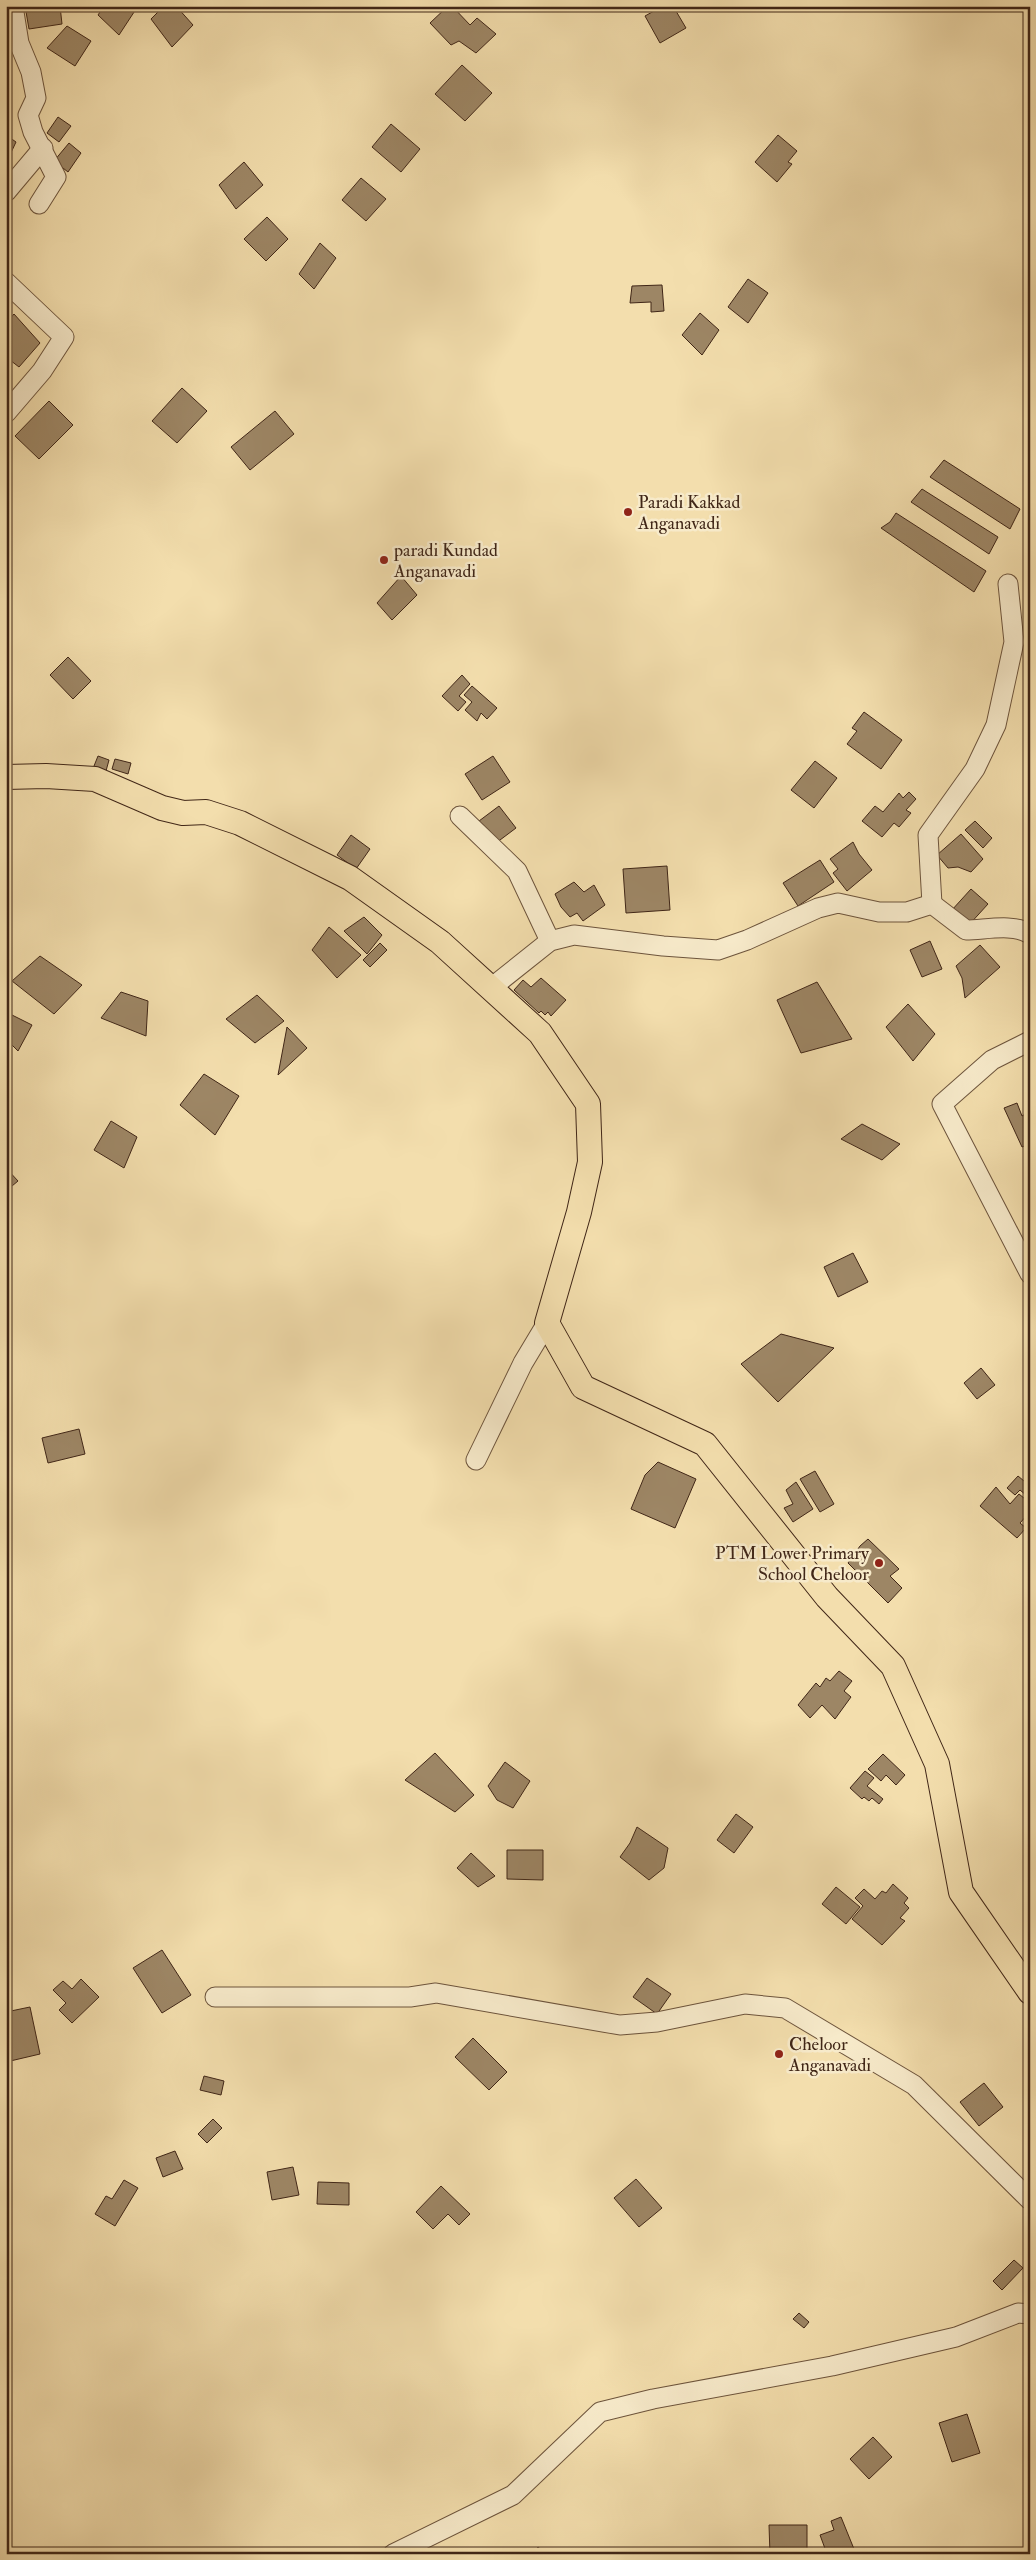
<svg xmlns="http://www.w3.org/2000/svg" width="1036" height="2560" font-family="'IM FELL Double Pica',serif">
<rect width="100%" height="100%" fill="#f3dead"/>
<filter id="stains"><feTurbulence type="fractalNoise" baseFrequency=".004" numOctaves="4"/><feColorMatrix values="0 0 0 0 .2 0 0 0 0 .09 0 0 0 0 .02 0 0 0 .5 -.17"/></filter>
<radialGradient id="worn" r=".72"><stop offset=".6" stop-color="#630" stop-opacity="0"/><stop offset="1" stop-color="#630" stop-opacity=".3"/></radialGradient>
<g fill="#9d8665" stroke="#402617">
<polygon points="25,6 60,6 62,24 29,29"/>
<polygon points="104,6 138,6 119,35 98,15"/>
<polygon points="164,6 176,6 193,25 172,47 151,19"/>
<polygon points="448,6 452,6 470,25 477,18 496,34 476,53 459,41 451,45 430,23"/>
<polygon points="663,6 673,6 686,28 660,43 645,16"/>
<polygon points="67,26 91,41 75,66 47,48"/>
<polygon points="462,65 492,93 465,121 435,94"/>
<polygon points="58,117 71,126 59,142 47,133"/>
<polygon points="391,124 420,149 401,172 372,147"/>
<polygon points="6,135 16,142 8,159 6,157"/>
<polygon points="778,135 797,151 788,162 792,164 777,182 755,162"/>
<polygon points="69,143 81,153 68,172 54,161"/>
<polygon points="244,162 263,185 236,209 219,185"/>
<polygon points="361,178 386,199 366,221 342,200"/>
<polygon points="267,217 288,239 266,261 244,239"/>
<polygon points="320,243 336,258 314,289 299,274"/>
<polygon points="748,279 768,293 748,323 728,307"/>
<polygon points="662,285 664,311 651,312 651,302 630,303 632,286"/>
<polygon points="700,313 719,330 702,355 682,335"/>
<polygon points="14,314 40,343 19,367 6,357 6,323"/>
<polygon points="182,388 207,411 177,443 152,421"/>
<polygon points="49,401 73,425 39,459 15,436"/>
<polygon points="275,411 294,434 250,470 231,447"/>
<polygon points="944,460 1020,509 1010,529 930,477"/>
<polygon points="922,489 998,537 989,554 911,502"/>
<polygon points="896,513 986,571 974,592 881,528 890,522"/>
<polygon points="401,576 417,595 392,620 377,603"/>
<polygon points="68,657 91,681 73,699 50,675"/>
<polygon points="462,675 470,684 459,696 466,702 458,711 442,696"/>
<polygon points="472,686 497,708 487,719 481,713 477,721 465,710 472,702 464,695"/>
<polygon points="864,712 902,740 881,769 847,744 857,731 852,728"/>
<polygon points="98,756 109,760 106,771 94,766"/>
<polygon points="493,756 510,782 482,800 465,774"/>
<polygon points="115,759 131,763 128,774 112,769"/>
<polygon points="815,761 837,778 814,808 791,790"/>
<polygon points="909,792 916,799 906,810 911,813 899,827 894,823 882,837 862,821 875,806 883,812 899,793 903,798"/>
<polygon points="499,806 516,828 496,843 479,821"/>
<polygon points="975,821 992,838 983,848 965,830"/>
<polygon points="961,834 983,859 971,872 958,867 948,868 937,855"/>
<polygon points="351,835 370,849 356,869 337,855"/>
<polygon points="853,842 859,854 872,870 847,891 833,873 838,869 830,859"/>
<polygon points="820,860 834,882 798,906 783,883"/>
<polygon points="667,866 670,910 626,913 623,869"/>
<polygon points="574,882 584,892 594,885 605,905 583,921 577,913 570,917 561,907 555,894"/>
<polygon points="971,889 988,904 968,926 951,911"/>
<polygon points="364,917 382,935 367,954 344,931"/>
<polygon points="329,927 361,955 337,978 312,950"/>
<polygon points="930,941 942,969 922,977 910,950"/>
<polygon points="380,943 387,950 370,967 363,960"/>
<polygon points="980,945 1000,967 965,998 962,978 956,966"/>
<polygon points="40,956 82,985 54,1014 12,981"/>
<polygon points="541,978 566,1000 551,1016 548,1012 545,1015 541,1011 539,1013 514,990 523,980 531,987"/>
<polygon points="817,982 852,1039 801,1053 777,1000"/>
<polygon points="121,992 148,1001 146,1036 101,1018"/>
<polygon points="257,995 284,1021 255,1043 226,1019"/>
<polygon points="908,1004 935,1034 913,1061 886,1027"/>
<polygon points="6,1012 32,1025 18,1051 6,1039"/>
<polygon points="287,1027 307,1048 278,1075"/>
<polygon points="204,1074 239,1096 215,1135 180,1105"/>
<polygon points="1017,1103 1022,1116 1027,1113 1030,1119 1028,1130 1030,1144 1022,1147 1004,1108"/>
<polygon points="111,1121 137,1137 124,1168 94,1150"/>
<polygon points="862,1124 900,1144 882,1160 841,1139"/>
<polygon points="6,1168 18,1181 6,1191"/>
<polygon points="853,1253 868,1282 838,1297 824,1267"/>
<polygon points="781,1334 834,1348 778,1402 741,1364"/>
<polygon points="981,1368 995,1385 977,1399 964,1383"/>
<polygon points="79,1429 85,1454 48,1463 42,1438"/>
<polygon points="658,1462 696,1479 675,1528 631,1509 645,1475"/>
<polygon points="815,1471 834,1504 820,1512 800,1479"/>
<polygon points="1018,1476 1030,1486 1027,1496 1020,1490 1015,1495 1007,1488"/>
<polygon points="796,1482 813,1509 793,1522 784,1508 793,1504 786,1490"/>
<polygon points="996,1487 1010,1504 1019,1494 1030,1503 1024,1509 1029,1513 1020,1523 1026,1528 1017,1538 980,1506"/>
<polygon points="868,1539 899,1569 890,1576 902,1588 888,1603 848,1563 860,1546"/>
<polygon points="839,1671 852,1681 844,1691 851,1697 835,1719 822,1705 810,1718 798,1705 816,1683 820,1687 826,1678 830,1681"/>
<polygon points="435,1753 474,1795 455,1812 405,1780"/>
<polygon points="883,1754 905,1775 896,1785 886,1775 881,1781 868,1769"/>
<polygon points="505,1762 530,1781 513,1808 497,1800 488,1786"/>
<polygon points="865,1771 874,1778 867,1786 883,1799 879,1804 872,1798 869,1801 864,1797 862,1799 850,1788"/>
<polygon points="736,1814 753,1827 734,1853 717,1840"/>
<polygon points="637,1827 668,1848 664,1868 649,1880 620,1857 630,1843"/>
<polygon points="507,1850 543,1850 543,1880 507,1879"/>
<polygon points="471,1853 495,1876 478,1887 457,1868"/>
<polygon points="893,1884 908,1898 904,1903 909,1908 900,1918 905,1921 882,1945 852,1919 863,1906 855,1898 864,1889 875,1899 882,1891 886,1893"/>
<polygon points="836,1887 860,1907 846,1924 822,1904"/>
<polygon points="162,1950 191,1995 162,2013 133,1968"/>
<polygon points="647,1978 671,1994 657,2014 633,1997"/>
<polygon points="81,1979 99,1997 72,2023 59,2010 66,2003 53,1990 63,1981 72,1989"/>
<polygon points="30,2007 40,2054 6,2062 6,2012"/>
<polygon points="473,2038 507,2072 489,2090 455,2057"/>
<polygon points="204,2076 224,2081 221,2095 200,2090"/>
<polygon points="984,2083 1003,2107 979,2126 960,2102"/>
<polygon points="213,2119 222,2128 207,2143 198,2134"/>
<polygon points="175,2151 183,2169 163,2177 156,2158"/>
<polygon points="293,2167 299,2195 272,2200 267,2172"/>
<polygon points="636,2179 662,2208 639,2227 614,2198"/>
<polygon points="124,2180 138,2188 115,2226 95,2214 106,2196 112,2199"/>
<polygon points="318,2182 349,2183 349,2205 317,2204"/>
<polygon points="441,2186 470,2214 459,2225 448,2214 433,2229 416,2212"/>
<polygon points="1014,2260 1023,2268 1002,2290 993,2281"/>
<polygon points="799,2313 809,2322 804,2328 793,2319"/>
<polygon points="967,2414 980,2453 952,2462 939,2423"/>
<polygon points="873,2437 892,2457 869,2479 850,2459"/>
<polygon points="841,2517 854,2549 843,2554 827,2554 820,2535 834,2530 831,2521"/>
<polygon points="769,2525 807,2525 807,2554 770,2554"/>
<polygon points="538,2547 546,2554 531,2554"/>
</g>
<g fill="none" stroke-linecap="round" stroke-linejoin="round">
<defs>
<g id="minor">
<polyline points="13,6 19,43 31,72 36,98 28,115 33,132 56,177 39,204"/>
<polyline points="6,192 43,148"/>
<polyline points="6,282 64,337 42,371 6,413"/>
<polyline points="460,816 517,871 550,941"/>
<polyline points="932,904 928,835 975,769 996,725 1014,642 1008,584"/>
<path d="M 491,988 L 550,941 L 574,935 L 663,946 L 718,950 L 747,940 L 818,908 L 838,903 L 879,912 L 907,912 L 932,904 L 966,930 C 985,930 1013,923 1030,934"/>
<polyline points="1030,1041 992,1060 942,1104 1030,1274"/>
<polyline points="476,1460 523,1363 547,1323"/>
<polyline points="215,1997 410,1997 436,1993 620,2025 657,2022 745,2004 785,2008 914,2085 1030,2200"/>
<polyline points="393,2554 513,2495 600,2412 653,2399 832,2366 956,2337 1018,2313 1030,2314"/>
</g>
<polyline id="major" points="6,777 46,776 95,779 162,808 183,813 206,812 240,823 350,878 440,942 540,1033 588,1104 590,1162 579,1212 547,1323 583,1387 705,1444 827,1597 893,1666 937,1764 961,1892 1030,1992"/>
</defs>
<use href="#minor" stroke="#6d543c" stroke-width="21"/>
<use href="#major" stroke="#402617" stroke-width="26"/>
<use href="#minor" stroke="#f7eaca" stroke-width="19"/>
<use href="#major" stroke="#f3dead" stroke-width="24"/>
</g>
<g fill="#8f2418" stroke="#f7eaca" stroke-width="2">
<circle cx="628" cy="512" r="5"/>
<circle cx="384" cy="560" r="5"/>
<circle cx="879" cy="1563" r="5"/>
<circle cx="779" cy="2054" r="5"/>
</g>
<g text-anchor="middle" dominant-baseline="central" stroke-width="5" stroke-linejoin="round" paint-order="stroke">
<g font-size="18" fill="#402617" stroke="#f7eaca" text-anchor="start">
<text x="638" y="502">Paradi Kakkad<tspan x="638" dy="21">Anganavadi</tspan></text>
<text x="394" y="550">paradi Kundad<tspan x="394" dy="21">Anganavadi</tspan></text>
<text x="869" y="1553" text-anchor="end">PTM Lower Primary<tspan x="869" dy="21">School Cheloor</tspan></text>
<text x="789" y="2044">Cheloor<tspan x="789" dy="21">Anganavadi</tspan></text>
</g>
</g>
<rect width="1036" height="2560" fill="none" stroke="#f3dead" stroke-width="25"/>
<rect x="8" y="8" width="1021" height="2545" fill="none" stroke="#402617" stroke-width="2.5"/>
<rect x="12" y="12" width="1011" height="2535" fill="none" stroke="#402617"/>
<rect width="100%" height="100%" filter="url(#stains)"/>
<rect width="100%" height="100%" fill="url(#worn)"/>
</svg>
